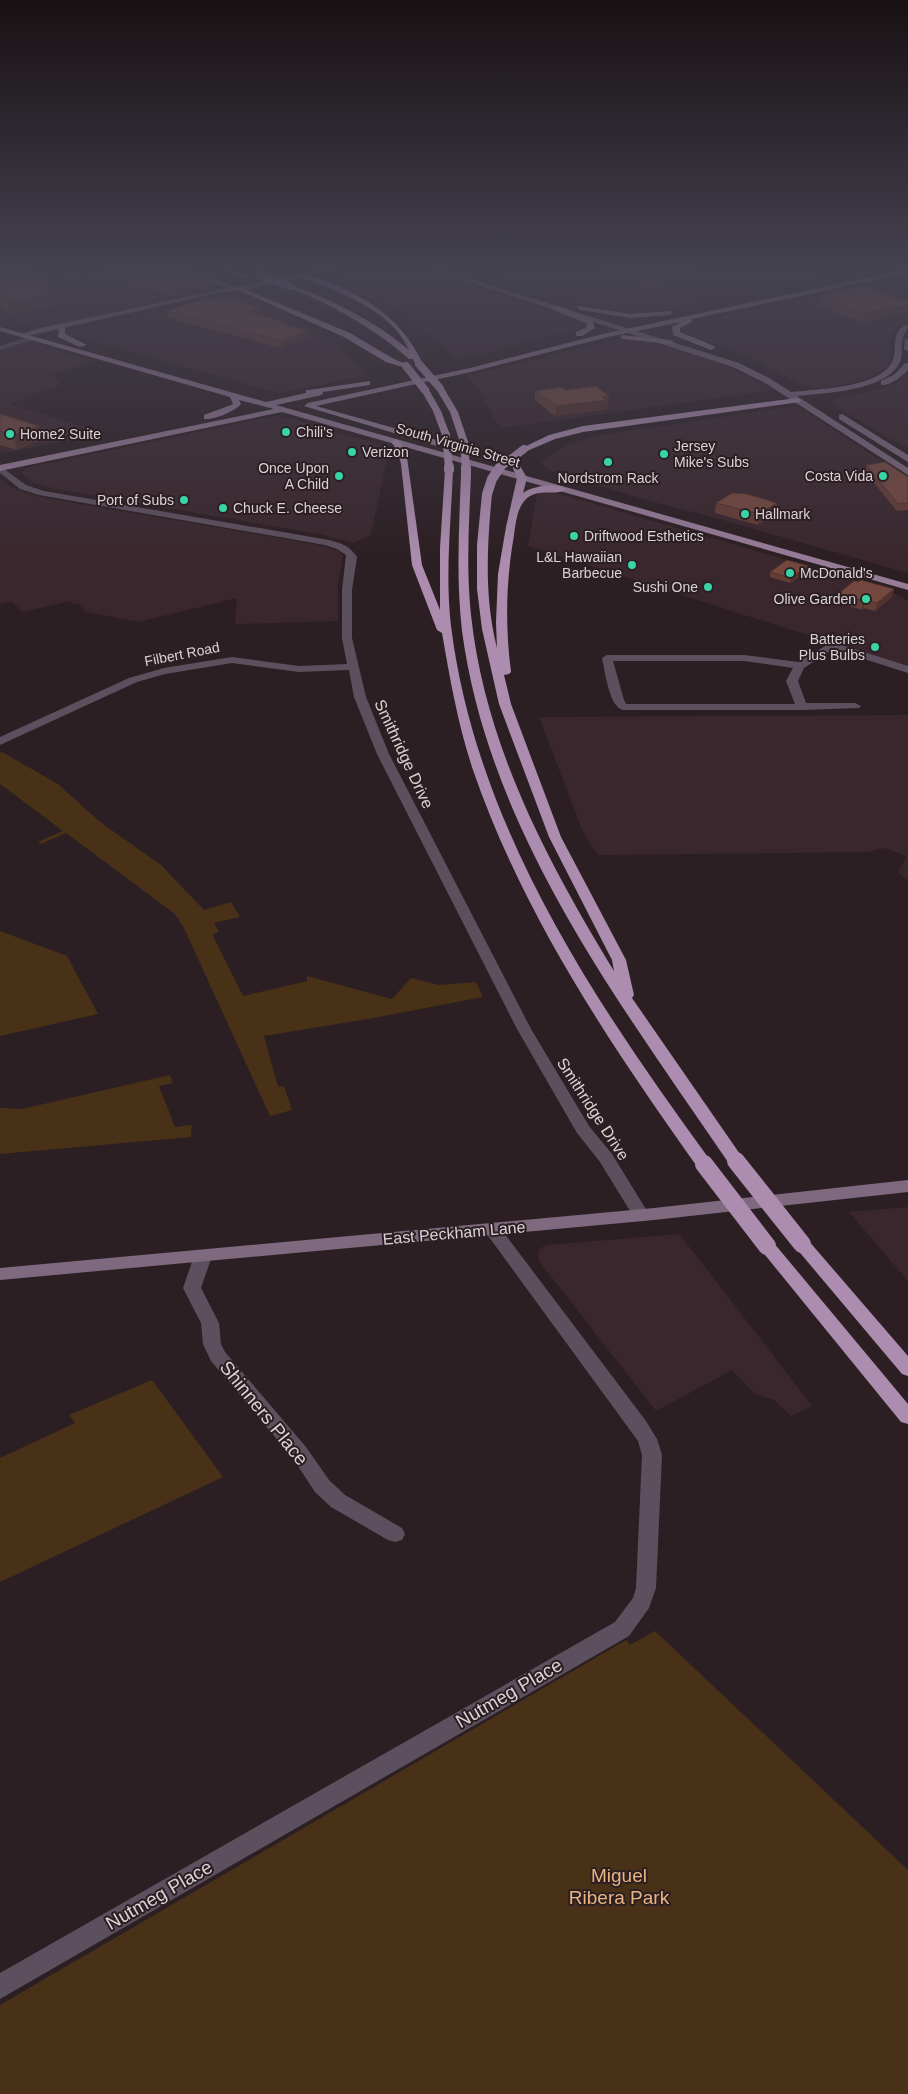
<svg xmlns="http://www.w3.org/2000/svg" width="908" height="2094" font-family="Helvetica,sans-serif">
<rect width="100%" height="100%" fill="#2c1f23"/>
<g fill="#3a272d">
<polygon points="7,268 28,268 44,278 78,272 85,276 89,272 101,268 159,268 216,284 214,290 169,300 47,326 32,327 0,318 0,269"/>
<polygon points="365,268 420,268 582,320 587,324 587,327 459,360 401,311 334,278 335,276"/>
<polygon points="466,268 876,268 639,314 605,311"/>
<polygon points="857,287 908,305 908,322 895,329 890,336 890,361 887,367 872,376 856,382 822,388 801,385 759,362 732,350 687,336 680,329 683,325 693,322"/>
<polygon points="232,297 251,297 305,324 340,347 367,375 280,393 69,335 67,332 74,329"/>
<polygon points="623,338 649,341 711,360 731,368 774,390 500,428 480,391 468,376"/>
<polygon points="24,343 35,343 94,362 51,375 60,382 57,387 9,404 85,427 95,435 5,453 0,452 0,351"/>
<polygon points="908,374 908,448 888,438 834,405 834,400 840,398 875,391 897,383"/>
<polygon points="798,406 908,479 908,573 712,517 653,502 548,470 541,463 549,456 569,444 599,435"/>
<polygon points="274,416 289,418 389,447 371,535 353,543 319,534 56,489 34,483 21,473 26,468"/>
<polygon points="0,479 12,488 40,497 319,545 337,550 343,556 338,585 338,621 235,624 237,598 138,622 87,612 77,603 73,604 70,601 23,612 11,601 0,604"/>
<polygon points="541,492 556,493 884,588 903,598 908,602 908,667 528,546 537,495"/>
<polygon points="908,715 908,881 898,872 907,856 885,848 867,852 598,855 583,832 539,717"/>
<polygon points="908,1207 908,1281 849,1212"/>
<polygon points="679,1234 699,1259 812,1406 791,1416 774,1400 755,1394 732,1370 656,1411 539,1261 538,1254 540,1248 548,1245"/>
</g>
<g fill="#493118">
<polygon points="2,752 58,784 100,822 161,865 204,910 231,902 240,917 214,923 219,932 212,934 243,996 307,981 307,976 392,999 411,978 439,985 476,982 483,997 368,1019 264,1036 278,1087 284,1086 292,1110 270,1116 184,928 175,914 66,833 41,844 38,842 63,831 0,784 0,753"/>
<polygon points="0,931 67,956 98,1014 0,1036"/>
<polygon points="170,1075 173,1083 159,1086 175,1127 192,1125 191,1137 0,1154 0,1108 22,1109"/>
<polygon points="152,1380 223,1477 0,1582 0,1458 75,1423 69,1415"/>
<polygon points="655,1631 908,1870 908,2094 0,2094 0,2005 626,1640 630,1645"/>
</g>
<g fill="none" stroke-linecap="round" stroke-linejoin="round">
<g fill="#5d505e" fill-rule="evenodd">
<polygon points="31,336 35,338 34,340 0,350 0,346"/>
<path d="M 0,466 L 26,485 L 44,491 L 329,540 C 341,543 350,546 357,557 L 352,590 L 352,638 L 366,697 L 389,754 L 531,1029 L 589,1126 L 612,1154 L 647,1211 L 649,1215 L 647,1219 L 641,1221 L 635,1219 L 600,1162 L 577,1133 L 517,1029 L 377,754 L 354,697 L 349,670 L 299,672 L 232,663 L 165,674 L 137,682 L 0,745 L 0,737 L 129,678 L 164,668 L 232,657 L 299,666 L 347,664 L 342,638 L 342,590 L 346,555 L 337,549 L 325,545 L 39,495 L 20,489 L 0,473 Z"/>
<path d="M 832,642 L 908,666 L 908,673 L 833,649 L 804,668 L 798,681 L 806,703 L 855,703 L 861,706 L 859,708 L 802,710 L 623,710 C 609,707 605,671 602,658 L 607,655 L 744,655 L 798,662 ZM 613,661 L 744,661 L 793,668 L 786,681 L 795,704 L 626,704 L 624,700 Z"/>
<polygon points="492,1223 498,1225 646,1421 657,1439 662,1455 656,1588 649,1608 629,1636 0,1999 0,1973 615,1622 633,1598 636,1588 642,1455 638,1441 486,1233 484,1229 486,1225"/>
<polygon points="203,1250 209,1252 212,1256 201,1288 219,1323 221,1344 225,1352 306,1447 329,1480 345,1495 402,1528 405,1534 402,1540 395,1542 388,1540 331,1507 315,1492 292,1457 211,1361 203,1344 201,1323 183,1288 194,1256 197,1252"/>
</g>
<g fill="#7e697f" fill-rule="evenodd">
<polygon points="171,268 181,268 237,287 332,268 345,268 240,291 222,292 23,337 19,335 40,328 228,288"/>
<path d="M 425,268 L 435,268 L 739,363 L 771,379 L 791,392 C 817,389 876,388 891,364 C 900,350 888,331 908,324 C 908,331 903,334 902,341 C 901,349 903,357 899,364 C 884,391 825,393 797,396 L 908,468 L 908,475 L 765,383 L 733,367 Z"/>
<polygon points="905,339 908,339 908,351 904,349"/>
<path d="M 905,363 L 908,363 L 908,370 C 901,377 892,385 881,385 L 881,381 L 895,374 Z"/>
<polygon points="842,414 908,455 908,462 839,419 839,415"/>
<polygon points="908,1180 908,1192 654,1220 0,1280 0,1268 654,1208"/>
</g>
<g fill="#977c98" fill-rule="evenodd">
<polygon points="908,269 908,273 692,319 692,322 680,328 680,332 714,346 715,348 711,350 673,335 672,327 681,322 608,337 471,372 316,406 440,441 441,443 437,446 304,406 308,403 470,368 607,333"/>
<polygon points="553,306 559,306 592,320 595,328 582,336 576,336 576,332 587,327 586,323 553,310"/>
<polygon points="578,306 630,314 669,311 673,313 669,315 630,318 581,310 577,308"/>
<path d="M 0,327 L 266,402 L 306,393 L 306,390 L 309,390 L 370,381 L 370,385 L 323,392 L 322,395 L 276,405 L 908,584 L 908,590 L 282,412 L 0,471 L 0,465 L 274,409 L 239,400 L 241,404 C 234,412 214,420 204,419 L 204,415 L 231,405 L 233,404 L 230,397 L 0,331 Z"/>
<polygon points="59,327 65,327 65,334 87,345 80,347 58,337"/>
<polygon points="621,335 670,340 674,342 670,344 624,339 621,339"/>
</g>
<g fill="#ad8daf" fill-rule="evenodd">
<polygon points="215,268 225,268 251,278 246,279"/>
<path d="M 300,273 C 353,288 399,312 423,364 L 422,366 L 416,366 L 413,359 L 409,359 C 373,327 332,305 288,287 L 288,285 L 292,285 C 334,301 375,321 409,350 C 391,309 337,291 298,276 L 297,275 Z"/>
<polygon points="238,288 242,288 350,333 392,358 410,366 406,368 386,362 344,337 238,290"/>
<polygon points="436,385 442,385 458,412 468,442 467,444 460,442 450,412 435,387"/>
<polygon points="422,388 428,388 441,411 450,435 449,437 442,435 433,411 421,390"/>
<polygon points="797,398 801,400 800,402 583,432 555,439 527,451 520,449 549,435 583,426"/>
<path d="M 395,439 L 398,440 L 406,450 L 422,565 L 440,610 L 440,548 L 445,470 L 449,467 L 453,470 C 451,521 445,574 451,626 C 476,826 594,1001 710,1160 L 712,1164 L 710,1168 L 704,1170 L 698,1168 C 610,1044 523,915 473,770 C 458,725 450,679 442,633 L 437,630 L 412,565 L 401,464 L 398,451 L 391,442 Z"/>
<path d="M 516,463 L 519,464 L 527,478 L 523,493 C 533,486 556,482 566,489 C 556,497 539,487 526,499 C 517,508 516,522 514,535 C 506,581 505,625 511,672 L 509,674 L 504,675 L 511,704 L 561,837 L 626,960 L 634,995 L 632,998 L 742,1157 L 744,1161 L 742,1165 L 736,1167 L 730,1165 C 619,1002 489,832 462,631 C 456,579 459,527 461,475 L 466,472 L 471,475 C 469,522 466,569 471,615 C 485,745 547,861 614,971 L 612,960 L 549,837 L 499,704 L 482,629 L 477,589 L 477,545 L 482,494 L 487,491 L 492,494 C 487,546 484,596 497,648 L 496,622 L 498,574 L 506,527 L 517,478 L 512,466 Z"/>
<polygon points="802,1238 808,1240 908,1356 908,1376 902,1374 796,1248 793,1244 796,1240"/>
<polygon points="767,1240 773,1242 908,1404 908,1424 901,1422 761,1250 758,1246 761,1242"/>
</g>
<g stroke="#ad8daf" stroke-width="8">
<polyline points="259,275 290,286"/>
<polyline points="419,364 439,387"/>
<polyline points="406,366 425,390"/>
<polyline points="446,435 449,468"/>
<polyline points="464,442 466,468"/>
<polyline points="499,468 524,449"/>
</g>
<g stroke="#ad8daf" stroke-width="10">
<polyline points="449,467 449,470"/>
<polyline points="466,467 466,475"/>
<polyline points="487,494 492,479 500,467"/>
</g>
<g stroke="#ad8daf" stroke-width="18">
<polyline points="736,1161 802,1244"/>
<polyline points="704,1164 767,1246"/>
</g>
</g>
<g fill="#643e36">
<polygon points="0,268 46,280 48,289 50,290 54,306 10,314 0,307"/>
<polygon points="593,268 692,268 691,275 649,286"/>
<polygon points="106,270 205,278 206,285 171,295 107,276"/>
<polygon points="821,295 908,302 908,313 862,322 819,306"/>
<polygon points="213,300 262,307 263,314 259,315 283,321 283,324 309,337 281,348 168,318 167,311"/>
<polygon points="566,390 609,396 608,406 606,406 606,409 555,416 535,400 535,391"/>
<polygon points="0,414 41,440 16,450 0,445"/>
<polygon points="866,465 908,477 908,510 897,511 865,472"/>
<polygon points="716,503 777,503 776,514 758,525 715,513"/>
<polygon points="770,572 807,572 790,583 770,577"/>
<polygon points="894,589 892,597 875,611 864,608 862,610 837,602 839,593"/>
</g>
<g fill="#51322c">
<polygon points="692,268 691,275 649,286 650,279"/>
<polygon points="205,278 206,285 171,295 171,288"/>
<polygon points="46,280 48,290 50,290 51,295 52,295 54,306 10,314 8,302 36,281"/>
<polygon points="908,305 908,313 862,322 863,313"/>
<polygon points="262,307 263,314 255,316 250,311"/>
<polygon points="308,330 309,337 281,348 281,341"/>
<polygon points="609,396 608,406 606,406 606,409 555,416 556,406"/>
<polygon points="39,426 41,440 16,450 14,435"/>
<polygon points="777,503 776,514 758,525 759,514"/>
<polygon points="808,566 807,572 790,583 791,578"/>
<polygon points="894,589 892,597 875,611 877,603"/>
<polygon points="865,599 864,608 862,610 863,601"/>
</g>
<g fill="#74483f" stroke="#51322c">
<polygon points="0,268 28,268 46,280 36,281 50,290 46,291 52,295 8,302 0,297"/>
<polygon points="112,268 168,268 205,278 171,288 106,270"/>
<polygon points="615,268 692,268 650,279"/>
<polygon points="864,286 908,302 908,305 863,313 820,297 825,296 821,295"/>
<polygon points="221,297 262,307 250,311 255,312 252,313 283,321 279,323 308,330 281,341 167,311 206,298 213,300"/>
<polygon points="596,386 609,396 602,397 607,400 556,406 535,391 562,387 566,390"/>
<polygon points="0,414 39,426 14,435 0,431"/>
<polygon points="885,462 908,477 908,503 898,504 866,465"/>
<polygon points="732,493 747,494 777,503 759,514 716,503"/>
<polygon points="787,560 808,566 791,578 770,572"/>
<polygon points="861,580 894,589 877,603 865,599 863,601 839,593 854,581 858,582"/>
</g>
<linearGradient id="sky" x2="0" y2="1"><stop stop-color="#181113"/><stop offset="0.48" stop-color="#454250"/><stop offset="1" stop-color="#454250" stop-opacity="0"/></linearGradient>
<rect width="908" height="561" fill="url(#sky)"/>
<g fill="#39d4a5" stroke="#2c1f23" stroke-width="2">
<circle cx="286" cy="432" r="5"/>
<circle cx="10" cy="434" r="5"/>
<circle cx="352" cy="452" r="5"/>
<circle cx="664" cy="454" r="5"/>
<circle cx="608" cy="462" r="5"/>
<circle cx="339" cy="476" r="5"/>
<circle cx="883" cy="476" r="5"/>
<circle cx="184" cy="500" r="5"/>
<circle cx="223" cy="508" r="5"/>
<circle cx="745" cy="514" r="5"/>
<circle cx="574" cy="536" r="5"/>
<circle cx="632" cy="565" r="5"/>
<circle cx="790" cy="573" r="5"/>
<circle cx="708" cy="587" r="5"/>
<circle cx="866" cy="599" r="5"/>
<circle cx="875" cy="647" r="5"/>
</g>
<g text-anchor="middle" dominant-baseline="central" stroke-width="4" stroke-linejoin="round" paint-order="stroke">
<g font-size="14" fill="#dbd2d5" stroke="#2c1f23" text-anchor="start">
<text x="296" y="432">Chili's</text>
<text x="20" y="434">Home2 Suite</text>
<text x="674" y="446">Jersey<tspan x="674" dy="16">Mike's Subs</tspan></text>
<text x="362" y="452">Verizon</text>
<text x="329" y="468" text-anchor="end">Once Upon<tspan x="329" dy="16">A Child</tspan></text>
<text x="873" y="476" text-anchor="end">Costa Vida</text>
<text x="608" y="478" text-anchor="middle">Nordstrom Rack</text>
<text x="174" y="500" text-anchor="end">Port of Subs</text>
<text x="233" y="508">Chuck E. Cheese</text>
<text x="755" y="514">Hallmark</text>
<text x="584" y="536">Driftwood Esthetics</text>
<text x="622" y="557" text-anchor="end">L&amp;L Hawaiian<tspan x="622" dy="16">Barbecue</tspan></text>
<text x="800" y="573">McDonald's</text>
<text x="698" y="587" text-anchor="end">Sushi One</text>
<text x="856" y="599" text-anchor="end">Olive Garden</text>
<text x="865" y="639" text-anchor="end">Batteries<tspan x="865" dy="16">Plus Bulbs</tspan></text>
</g>
<g font-size="14" fill="#dbd2d5" stroke="#2c1f23">
<text transform="translate(458 445) rotate(16)">South Virginia Street</text>
<text transform="translate(182 654) rotate(-11)">Filbert Road</text>
</g>
<g font-size="16" fill="#dbd2d5" stroke="#2c1f23">
<text transform="translate(404 754) rotate(65)">Smithridge Drive</text>
<text transform="translate(593 1109) rotate(57)">Smithridge Drive</text>
<text transform="translate(454 1233) rotate(-5)">East Peckham Lane</text>
</g>
<g font-size="19" fill="#dbd2d5" stroke="#2c1f23">
<text transform="translate(264 1413) rotate(51)">Shinners Place</text>
<text transform="translate(509 1693) rotate(-30)">Nutmeg Place</text>
<text transform="translate(159 1895) rotate(-30)">Nutmeg Place</text>
</g>
<g font-size="19" fill="#e9b47f" stroke="#2c1f23">
<text x="619" y="1875">Miguel<tspan x="619" dy="22">Ribera Park</tspan></text>
</g>
</g>
</svg>
